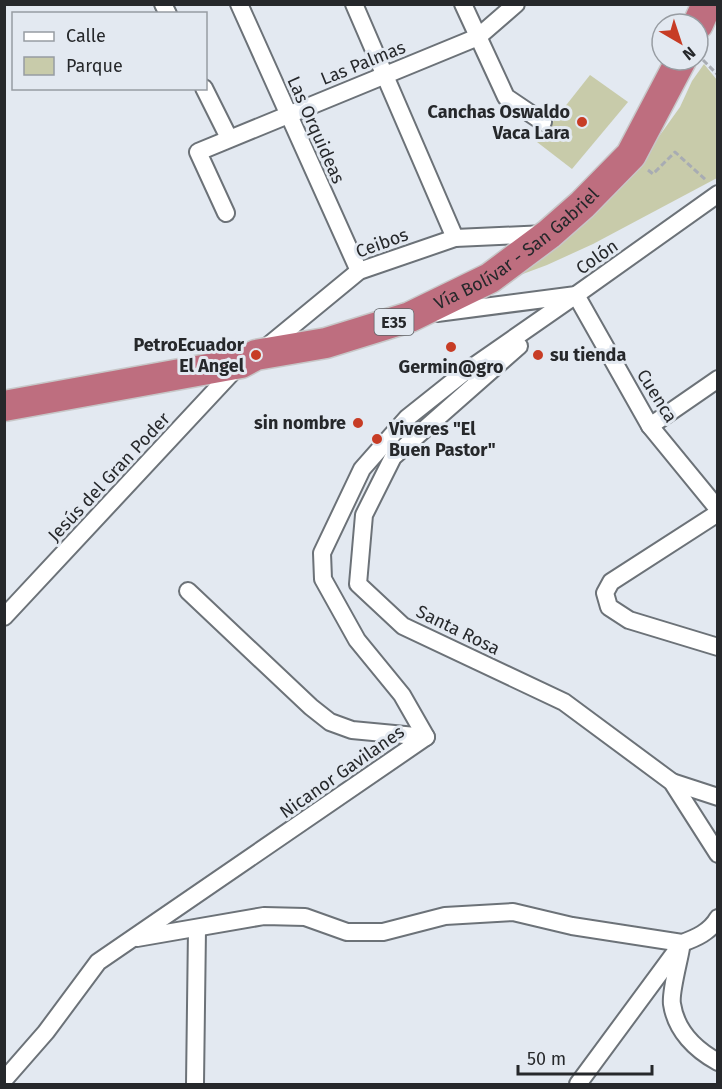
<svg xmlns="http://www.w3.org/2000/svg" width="722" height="1089" font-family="'Fira Sans',sans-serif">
<rect width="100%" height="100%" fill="#e3e9f1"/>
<g fill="#c8cbaa">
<polygon points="704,64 717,80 717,178 593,244 547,265 512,278 640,163 680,107 692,81"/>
<polygon points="590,75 628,102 572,169 537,142"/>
</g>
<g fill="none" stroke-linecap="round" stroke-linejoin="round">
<defs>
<g id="street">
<polyline points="163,4 168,14"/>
<polyline points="239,4 359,271"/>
<polyline points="354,4 455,238"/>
<polyline points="463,4 506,97 543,122"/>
<polyline points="204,88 229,138"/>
<polyline points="226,213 198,152 478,37 516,4"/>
<polyline points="576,295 650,426 718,509"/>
<polyline points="437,313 576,295 718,194"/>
<polyline points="519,346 393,457 364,515 358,584 403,626 564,702 672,782 718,854"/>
<polyline points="263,350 359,271 455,238 546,234"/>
<polyline points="650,426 718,379"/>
<polyline points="718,513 611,582 605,593 609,607 629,620 718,647"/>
<polyline points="188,591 311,707 330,722 352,730 426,737"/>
<polyline points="4,617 239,365"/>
<polyline points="672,782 718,797"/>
<path d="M 137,938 L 264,916 L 305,917 L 347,932 L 383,932 L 445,916 L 513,912 L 572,926 L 682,943 C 696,938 710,932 718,918"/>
<path d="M 681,948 C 679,961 670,993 672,1004 C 676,1031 696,1050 718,1062"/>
<polyline points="4,1080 46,1032 98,962 426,737 402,695 357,640 323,579 322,553 362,469 407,418 461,375 576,295"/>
<polyline points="195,1084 197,929"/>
<polyline points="578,1084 682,943"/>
</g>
<g id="highway">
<polyline points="698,24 707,4"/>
<path id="s1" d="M 4,406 L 241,363 L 256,355 L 326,343 L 410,317 L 490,278 L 549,234 L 582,205 L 631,155 L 681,60"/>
</g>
</defs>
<use href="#street" stroke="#6c7278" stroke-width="20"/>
<use href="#highway" stroke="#c7c7c8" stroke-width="33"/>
<g stroke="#a8acb3" stroke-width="3" stroke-dasharray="6 3" stroke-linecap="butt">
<polyline points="703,60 718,75"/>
<polyline points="648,170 653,174 675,152 707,181"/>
</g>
<use href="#street" stroke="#fff" stroke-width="16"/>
<use href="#highway" stroke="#be6e7f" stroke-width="30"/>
</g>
<g fill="#c73c25" stroke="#e3e9f1" stroke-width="2">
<circle cx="582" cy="122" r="6"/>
<circle cx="451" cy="347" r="6"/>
<circle cx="256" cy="355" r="6"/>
<circle cx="538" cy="355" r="6"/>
<circle cx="358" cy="423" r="6"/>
<circle cx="377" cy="439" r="6"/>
</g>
<g text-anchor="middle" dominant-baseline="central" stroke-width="6" stroke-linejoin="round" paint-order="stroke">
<rect fill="#e3e9f1" stroke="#5f6266" stroke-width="1.5" x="374.5" y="309" width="39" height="26" rx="4.5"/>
<g font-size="16" font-weight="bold" fill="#26282b">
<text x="394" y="322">E35</text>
</g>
<g font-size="18" fill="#26282b" stroke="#e3e9f1">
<text transform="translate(363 63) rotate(-22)">Las Palmas</text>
<text transform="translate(316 130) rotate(66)">Las Orquideas</text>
<text transform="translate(382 243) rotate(-20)">Ceibos</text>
<text stroke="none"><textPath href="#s1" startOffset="544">Vía Bolívar - San Gabriel</textPath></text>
<text transform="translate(597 257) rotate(-35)">Colón</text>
<text transform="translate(657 396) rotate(58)">Cuenca</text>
<text transform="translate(109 477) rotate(-47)">Jesús del Gran Poder</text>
<text transform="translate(458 630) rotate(26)">Santa Rosa</text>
<text transform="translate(342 772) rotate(-35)">Nicanor Gavilanes</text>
</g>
<g font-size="18" font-weight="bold" fill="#26282b" stroke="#e3e9f1" text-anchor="end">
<text x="570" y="112">Canchas Oswaldo<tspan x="570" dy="21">Vaca Lara</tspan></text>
<text x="244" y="345">PetroEcuador<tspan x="244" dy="21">El Angel</tspan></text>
<text x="550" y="355" text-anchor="start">su tienda</text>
<text x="451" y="367" text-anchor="middle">Germin@gro</text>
<text x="346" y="423">sin nombre</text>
<text x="389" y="429" text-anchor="start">Viveres "El<tspan x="389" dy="21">Buen Pastor"</tspan></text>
</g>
</g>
<rect width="722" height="1089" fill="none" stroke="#26282b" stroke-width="12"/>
<rect x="12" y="12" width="195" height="78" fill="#e3e9f1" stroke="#979ca2" stroke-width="1.5"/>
<rect x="24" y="32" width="30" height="9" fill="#ffffff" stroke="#979ca2" stroke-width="1.5"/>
<text x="66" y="42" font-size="18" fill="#26282b">Calle</text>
<rect x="24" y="57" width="30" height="18" fill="#c8cbaa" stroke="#979ca2" stroke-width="1.5"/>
<text x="66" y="72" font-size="18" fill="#26282b">Parque</text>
<g transform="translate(680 42) rotate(141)"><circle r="28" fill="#e3e9f1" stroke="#979ca2" stroke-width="1.5"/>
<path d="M0-4.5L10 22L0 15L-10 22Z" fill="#c73c25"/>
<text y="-9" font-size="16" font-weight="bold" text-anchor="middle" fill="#26282b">N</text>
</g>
<path d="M518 1065v9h134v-9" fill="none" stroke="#26282b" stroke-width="3"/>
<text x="527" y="1065" font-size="18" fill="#26282b" stroke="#e3e9f1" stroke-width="4.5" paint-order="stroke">50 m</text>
</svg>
